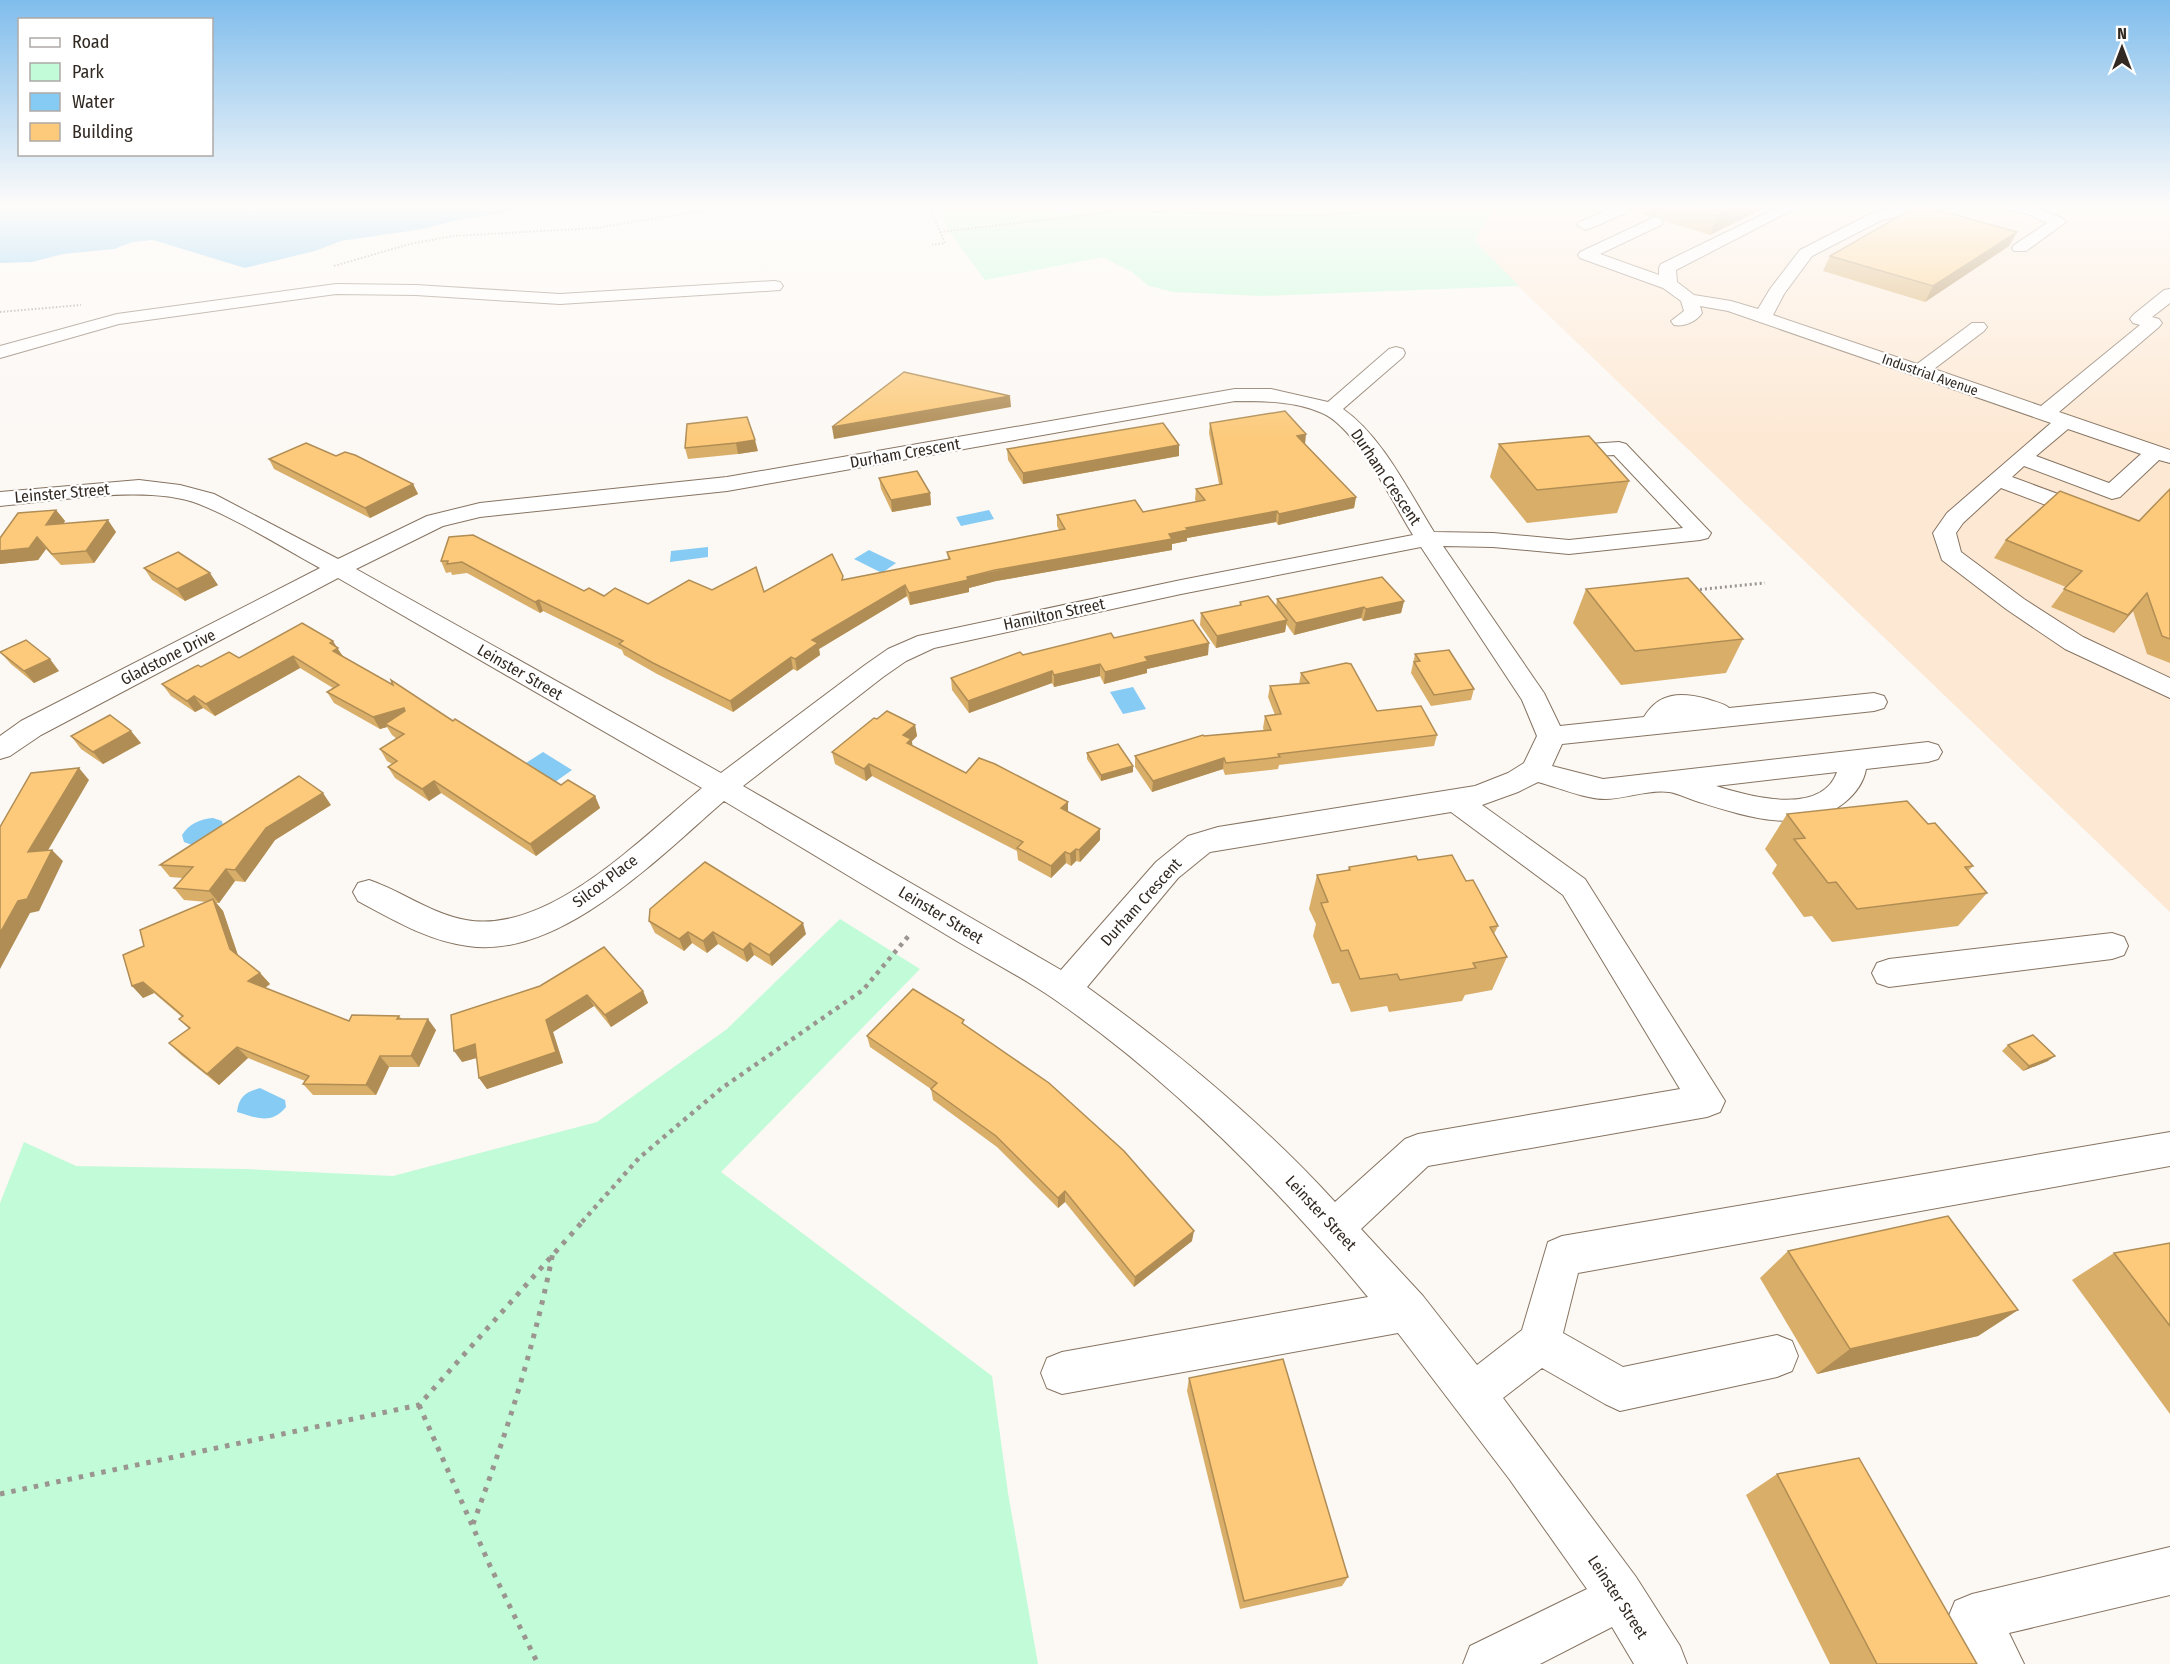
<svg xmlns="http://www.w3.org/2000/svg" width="2170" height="1664" font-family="'Fira Sans Condensed',sans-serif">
<rect width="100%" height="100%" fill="#fcf8f4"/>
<polygon fill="#fde8d3" points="1495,206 2170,206 2170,912 1491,260 1476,242 1476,237"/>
<g fill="#c2fbd8">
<polygon points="939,206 1056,206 1059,213 1095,206 1495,206 1476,236 1476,242 1519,286 1262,296 1173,292 1149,286 1132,272 1103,257 985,280 950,233"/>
<polygon points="840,919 920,969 721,1172 992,1376 1008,1493 1038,1664 0,1664 0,1203 24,1142 76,1166 244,1169 393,1176 597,1122 727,1029"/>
</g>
<g fill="#85cbf3">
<polygon points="0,206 545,206 458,220 423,229 341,241 315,251 245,268 153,240 133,242 114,249 63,254 32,262 0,263"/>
<polygon points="989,510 994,519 961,526 956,517"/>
<polygon points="708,547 708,557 670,562 671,551"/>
<polygon points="869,550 896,563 882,573 854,559"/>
<polygon points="1133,687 1146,709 1123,714 1110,692"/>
<polygon points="543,752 572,770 555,782 526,763"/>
<path d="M 213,818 L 222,821 L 223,825 L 192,845 L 184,842 L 182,835 C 189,824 200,819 213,818 Z"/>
<path d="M 260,1088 L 285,1100 L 286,1107 C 271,1125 257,1118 237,1112 C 239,1096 246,1092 260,1088 Z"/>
</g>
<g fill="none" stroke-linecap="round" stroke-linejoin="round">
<defs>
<g id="minor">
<polygon points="1617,206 1626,207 1629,210 1626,213 1591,228 1585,230 1577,225 1579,222"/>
<path d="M 1780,206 L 1800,206 L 1676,270 L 1677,282 L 1694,295 L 1731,301 L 1758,309 L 1770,289 L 1800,250 L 1872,213 L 1902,206 L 1934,206 L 1932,209 L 1882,220 L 1812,256 L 1784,294 L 1773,315 L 1917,364 L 1972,323 L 1984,323 L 1987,327 L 1984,331 L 1934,369 L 2041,406 L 2140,325 L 2133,323 L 2130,319 L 2133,315 L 2164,290 L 2170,289 L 2170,303 L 2152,317 L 2159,319 L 2162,323 L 2159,327 L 2059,412 L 2170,450 L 2170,463 L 2159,460 L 2120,497 L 2112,499 L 2024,466 L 2012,477 L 2096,508 L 2099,513 L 2096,518 L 2088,520 L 2080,518 L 2001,488 L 1963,523 L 1956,533 L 1961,552 L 2024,599 L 2083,637 L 2170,678 L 2170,698 L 2065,649 L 2006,609 L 1942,560 L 1933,533 L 1947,513 L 2051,423 L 1728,311 L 1700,306 L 1702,313 C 1696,322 1684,327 1674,325 L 1671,321 L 1684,311 L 1681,301 L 1663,288 L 1580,258 L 1578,255 L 1580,252 L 1655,217 L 1661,219 L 1663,222 L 1661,225 L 1600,254 L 1659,275 L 1659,268 L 1661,264 ZM 2068,429 L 2141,454 L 2109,483 L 2036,456 Z"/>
<polygon points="2004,206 2033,206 2064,219 2066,222 2026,251 2014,251 2012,248 2014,245 2047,223 2028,214 2006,209"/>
<polygon points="774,281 780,282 783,286 780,290 560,304 416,295 336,294 119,324 0,358 0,346 117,314 336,284 416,285 560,294"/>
<path d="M 1396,347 L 1403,349 L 1405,353 L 1403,357 L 1343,409 C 1382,436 1409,492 1434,532 L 1493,533 L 1569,540 L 1683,528 L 1614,455 L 1559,458 L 1552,456 L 1548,452 L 1552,448 L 1559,446 L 1619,442 L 1626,444 L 1711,533 L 1708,538 L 1700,540 L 1569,554 L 1493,547 L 1443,546 L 1544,693 L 1560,726 L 1644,717 C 1659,692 1681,692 1707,699 C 1715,702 1724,703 1729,708 L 1874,693 L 1884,696 L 1887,702 L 1884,708 L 1874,711 L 1562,744 L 1552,766 L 1603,779 L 1928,742 L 1938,745 L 1942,752 L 1938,759 L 1928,762 L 1866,769 C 1864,782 1855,794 1844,803 C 1803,836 1744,816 1699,802 C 1689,799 1677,793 1669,792 C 1650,789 1624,799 1605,799 C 1585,799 1557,787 1538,782 L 1518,792 L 1482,805 L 1585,879 L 1725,1101 L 1720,1112 L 1707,1117 L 1428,1166 L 1361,1229 L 1423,1296 L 1477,1365 L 1522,1330 L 1548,1242 L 1562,1236 L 2170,1132 L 2170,1166 L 1578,1273 L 1563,1333 L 1623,1367 L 1777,1335 L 1792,1341 L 1798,1356 L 1792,1371 L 1777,1377 L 1620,1411 L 1605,1404 L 1542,1368 L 1503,1398 L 1636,1577 L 1680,1646 L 1687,1664 L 1634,1664 L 1612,1627 L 1540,1664 L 1463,1664 L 1470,1646 L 1587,1589 L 1510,1480 L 1398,1333 L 1062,1394 L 1047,1388 L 1041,1373 L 1047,1358 L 1062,1352 L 1368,1297 C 1277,1187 1172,1081 1054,999 C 1019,975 981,956 945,934 C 872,890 798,845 724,801 C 660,856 560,960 468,946 C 428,941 392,919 358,901 L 353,892 L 358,883 L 369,880 C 402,891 431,914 466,920 C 549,935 642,837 702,788 L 338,578 L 41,735 L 10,756 L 0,759 L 0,736 L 21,721 L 320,568 C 281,547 241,521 199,504 C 148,484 56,501 0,506 L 0,492 L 139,480 L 180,485 L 214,494 L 338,559 L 427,516 L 480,503 L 727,477 L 1235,389 L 1271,389 L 1328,402 L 1389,349 ZM 1235,401 C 1264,401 1295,401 1322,413 C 1356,427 1393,503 1413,535 L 1181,580 L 918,636 L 888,649 L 865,665 L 721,773 L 356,569 L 443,526 L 480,517 L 727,491 ZM 1421,547 L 1522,700 L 1537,736 L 1524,763 L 1508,773 L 1475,786 L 1218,827 L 1188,836 L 1156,862 L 1061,970 L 743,786 L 883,677 L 906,661 L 934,648 L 1181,594 ZM 1837,772 C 1821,817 1748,796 1716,786 ZM 1451,812 L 1563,895 L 1680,1089 L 1418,1134 L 1405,1139 L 1335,1202 C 1261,1121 1176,1051 1087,987 L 1178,878 L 1210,852 Z"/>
<polygon points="2112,933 2124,937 2128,946 2124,955 2112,959 1889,987 1877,983 1872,973 1877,963 1889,959"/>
<polygon points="2170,1547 2170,1595 2009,1633 2024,1664 1971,1664 1948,1618 1955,1601 1972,1594"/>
</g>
</defs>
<use href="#minor" stroke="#867462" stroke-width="2"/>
<g stroke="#9b9590" stroke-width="2" stroke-dasharray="1.5 2" stroke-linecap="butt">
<polyline points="929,206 945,243 932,245"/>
<polyline points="940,232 1120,211 1304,216 1383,211 1402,206"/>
<polyline points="334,266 410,244 453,236 596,228 732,206"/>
<polyline points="0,312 81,305"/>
</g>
<polyline stroke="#9b9590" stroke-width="3" stroke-dasharray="2 3" stroke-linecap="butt" points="1695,590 1765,583"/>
<polyline stroke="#9b9590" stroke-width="4.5" stroke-dasharray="4 5" stroke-linecap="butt" points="582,1222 639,1158 722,1088 863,990 911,933"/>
<g stroke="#9b9590" stroke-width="5" stroke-dasharray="4.5 7" stroke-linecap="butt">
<polyline points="419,1405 491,1568 538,1664"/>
<polyline points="0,1494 419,1405 584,1220"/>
<path d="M 473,1524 C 506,1435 535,1345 553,1252"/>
</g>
<use href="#minor" fill="#fff" fill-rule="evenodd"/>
</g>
<g fill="#d9ae69">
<polygon points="1628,206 1768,206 1710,235 1665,221 1656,215 1650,217 1631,211"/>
<polygon points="2017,232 2009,246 1925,302 1823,271 1830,256"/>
<polygon points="1210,423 1305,444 1356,497 1354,508 1278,525 1276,522 1187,538 1187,541 1172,544 1172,550 996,581 969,588 969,592 910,605 907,596 819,649 820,655 797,671 793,669 733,712 657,674 624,655 622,650 543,611 540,613 467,573 452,575 451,572 446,573 441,561 449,537 584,591 648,604 712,590 764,592 843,580 948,559 947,552 1059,530 1057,526 1057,515 1143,512 1197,502 1195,500 1196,489 1219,484 1209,433"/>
<polygon points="687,424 758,451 738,454 688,459 685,448"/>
<polygon points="1499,444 1629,481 1617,513 1527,523 1490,477"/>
<polygon points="1179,445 1179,456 1023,484 1008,460 1007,449"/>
<polygon points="336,456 413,484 418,494 370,518 274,469 269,459"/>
<polygon points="879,478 930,493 931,505 892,512 881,489"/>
<polygon points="2170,489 2170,663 2147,654 2133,611 2114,633 2051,607 2066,587 1994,558 2006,540 2139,521"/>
<polygon points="56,510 65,521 63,524 116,532 94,563 61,565 46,549 38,560 0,564 0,538"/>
<polygon points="144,568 218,585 185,601 152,580"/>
<polygon points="1586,589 1743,639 1726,673 1621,685 1573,623"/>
<polygon points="1277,599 1404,601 1401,613 1363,621 1361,618 1294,635 1286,624 1285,632 1216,648 1200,625 1201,613 1240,605 1240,602 1276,607"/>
<polygon points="1114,638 1208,655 1147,669 1147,673 1104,684 1100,676 1054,687 1052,683 969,713 952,690 951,678 1023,655"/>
<polygon points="336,647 343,656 561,785 595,796 600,808 536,856 441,793 429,801 395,778 388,767 392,764 387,761 380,749 397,739 392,735 387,727 380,729 334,703 327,692 333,688 300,668 215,716 203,708 195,712 171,696 162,684 201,667"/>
<polygon points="0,652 59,671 34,683 11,664"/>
<polygon points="1415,654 1474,689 1471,700 1431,706 1411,673"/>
<polygon points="1301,673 1377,711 1437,735 1434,746 1279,765 1278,769 1225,775 1223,769 1152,792 1135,767 1135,756 1204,736 1264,731 1263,728 1265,716 1275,715 1268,697 1270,686 1299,684"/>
<polygon points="877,719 915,725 917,736 912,741 912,746 966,773 1068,802 1068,812 1100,829 1100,840 1080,862 1076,861 1071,866 1066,863 1051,878 1018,860 1017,851 872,776 866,781 835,764 832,752"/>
<polygon points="71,736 141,743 103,764 81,749"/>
<polygon points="1087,753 1133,772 1101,781 1087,759"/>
<polygon points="331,805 275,840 245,882 235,881 219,903 216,903 223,911 238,956 260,973 270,984 265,988 349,1021 399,1016 402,1019 436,1030 419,1067 389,1067 376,1095 313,1095 303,1084 305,1081 248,1058 219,1085 181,1055 169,1043 189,1029 179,1019 182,1017 154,993 143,998 144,946 207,902 184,900 174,888 183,878 170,877 160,865"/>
<polygon points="1787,814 1928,824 1973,866 1968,871 1987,893 1958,926 1832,942 1812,916 1804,917 1772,873 1777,865 1765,849"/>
<polygon points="1418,860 1466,881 1498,926 1494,934 1507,957 1492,990 1465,995 1462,1001 1389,1012 1387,1006 1351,1012 1339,983 1332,984 1313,936 1316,924 1309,909 1317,875 1348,870 1349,867"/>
<polygon points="649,921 806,934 772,966 754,955 747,962 718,944 707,953 692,943 684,951 655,933"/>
<polygon points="540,986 643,991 648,1003 611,1027 594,1006 553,1032 563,1063 487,1089 479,1078 477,1058 462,1062"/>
<polygon points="965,1025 1192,1241 1134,1287 1065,1202 1058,1208 997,1147 933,1100 931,1089 870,1047 867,1036"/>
<polygon points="2008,1045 2048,1061 2023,1071 2002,1051"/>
<polygon points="2170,1243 2170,1414 2072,1280 2114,1253"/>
<polygon points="1788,1251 2018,1310 1978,1336 1817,1374 1760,1278"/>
<polygon points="1189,1378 1348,1577 1342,1586 1240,1609 1187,1391"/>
<polygon points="1777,1474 1977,1664 1830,1664 1746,1495"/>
</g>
<g fill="#b08d55">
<polygon points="1654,206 1659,206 1656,215 1650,217"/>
<polygon points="1737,206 1768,206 1710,235 1717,216"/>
<polygon points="2017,232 2009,246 1925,302 1933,286"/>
<polygon points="1010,396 1011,407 834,439 832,427"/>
<polygon points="1306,434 1305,445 1297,436"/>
<polygon points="755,440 758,451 738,454 736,443"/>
<polygon points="1179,445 1179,456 1023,484 1023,473"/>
<polygon points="413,484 418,494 370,518 365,508"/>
<polygon points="930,493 931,505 892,512 891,500"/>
<polygon points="1356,497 1354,508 1278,525 1279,514"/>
<polygon points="56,510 65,521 54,536 46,525"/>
<polygon points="1277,511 1276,522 1187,538 1187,541 1172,544 1172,550 996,581 969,588 969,592 910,605 909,593 967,577 1169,534 1186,528"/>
<polygon points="108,520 116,532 94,563 86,551"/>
<polygon points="37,537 46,549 38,560 0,564 0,551"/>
<polygon points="210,573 218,585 185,601 177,589"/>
<polygon points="905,585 907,596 819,649 820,655 797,671 795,659 812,640"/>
<polygon points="2147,593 2133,611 2114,633 2128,615"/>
<polygon points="539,600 543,611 540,613 535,602"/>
<polygon points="1404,601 1401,613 1363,621 1366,609"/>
<polygon points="1364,607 1361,618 1294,635 1296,623"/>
<polygon points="1287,620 1285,632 1216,648 1217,636"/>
<polygon points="333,641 345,660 340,662 330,643"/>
<polygon points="1209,643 1208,655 1147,669 1147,673 1104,684 1105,672 1145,657"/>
<polygon points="293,656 300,668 215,716 206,704"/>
<polygon points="791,657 793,669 733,712 730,701"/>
<polygon points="50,659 59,671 34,683 24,671"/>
<polygon points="1100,664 1100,676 1054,687 1054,675"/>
<polygon points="1052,671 1052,683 969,713 968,701"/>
<polygon points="194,696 203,708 195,712 187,701"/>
<polygon points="404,708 410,720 385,724 387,727 380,729 373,717"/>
<polygon points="915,725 917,736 912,741 913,751 903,735"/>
<polygon points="131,731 141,743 103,764 93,752"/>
<polygon points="1224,758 1223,769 1152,792 1153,781"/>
<polygon points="869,764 872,776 866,781 864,769"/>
<polygon points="1133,766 1133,772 1101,781 1101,775"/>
<polygon points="79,768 89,780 40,864 28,852"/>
<polygon points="434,781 441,793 429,801 422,789"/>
<polygon points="323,793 331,805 275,840 245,882 235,870 266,828"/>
<polygon points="595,796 600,808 536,856 530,844"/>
<polygon points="1068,802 1068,814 1061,808"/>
<polygon points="1100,829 1100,840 1080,862 1079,850"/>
<polygon points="1076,849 1076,861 1071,866 1070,854"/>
<polygon points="52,850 63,861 39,911 30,913 0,969 0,933 18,901"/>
<polygon points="1065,852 1066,863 1051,878 1051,866"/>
<polygon points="226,869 235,881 219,903 209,891"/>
<polygon points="213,899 223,911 240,961 230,949"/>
<polygon points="803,923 806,934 772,966 769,955"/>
<polygon points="688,932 692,943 684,951 679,939"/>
<polygon points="713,932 718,944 707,953 703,941"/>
<polygon points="750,943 754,955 747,962 743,950"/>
<polygon points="260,973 270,984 258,993 248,981"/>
<polygon points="143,982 154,993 143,998 132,986"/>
<polygon points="643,991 648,1003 611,1027 605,1015"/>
<polygon points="587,995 594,1006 553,1032 563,1063 487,1089 479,1078 546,1020"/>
<polygon points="428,1019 436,1030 419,1067 411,1056"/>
<polygon points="475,1044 483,1056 462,1062 454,1051"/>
<polygon points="237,1047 248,1058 219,1085 207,1074"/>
<polygon points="380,1056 389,1067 376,1095 366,1085"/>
<polygon points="2055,1056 2048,1061 2023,1071 2029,1066"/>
<polygon points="1065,1191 1065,1202 1058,1208 1058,1198"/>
<polygon points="1194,1231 1192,1241 1134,1287 1135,1277"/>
<polygon points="2018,1310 1978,1336 1817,1374 1850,1349"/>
</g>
<g fill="#fcca7a" stroke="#b08d55" stroke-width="1.5">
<polygon points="1685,206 1737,206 1717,216"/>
<polygon points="1917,206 1924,206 2017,232 1933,286 1830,256"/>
<polygon points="904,372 1010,396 832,427"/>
<polygon points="1285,411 1306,434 1297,436 1356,497 1279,514 1277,511 1186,528 1188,530 1169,534 1172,539 995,570 967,577 968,580 909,593 905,585 812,640 818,643 795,659 791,657 730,701 653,663 619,644 623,641 539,600 535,602 462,562 447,564 448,561 441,561 449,537 473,535 584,591 589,588 604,596 615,588 648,604 689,580 712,590 756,567 764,592 832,554 843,576 842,580 950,559 947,552 1065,529 1057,515 1135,500 1143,512 1205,500 1196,489 1222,484 1210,423"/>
<polygon points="747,417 755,440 736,443 685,448 687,424"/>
<polygon points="1163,423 1179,445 1023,473 1007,449"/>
<polygon points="1589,436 1629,481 1537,490 1499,444"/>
<polygon points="306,443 336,456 345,452 355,455 413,484 365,508 269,459"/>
<polygon points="917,471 930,493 891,500 879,478"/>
<polygon points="2170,489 2170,639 2162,636 2147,593 2128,615 2064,589 2082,571 2006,540 2060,491 2139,521"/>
<polygon points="56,510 46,525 108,520 86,551 52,554 37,537 29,548 0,551 0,538 18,513"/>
<polygon points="178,552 210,573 177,589 144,568"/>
<polygon points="1382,577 1404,601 1366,609 1364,607 1296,623 1277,599"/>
<polygon points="1688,578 1743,639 1635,651 1586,589"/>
<polygon points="1268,596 1287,620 1217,636 1201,613 1241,605 1240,602"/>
<polygon points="1193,620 1209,643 1145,657 1148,661 1105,672 1100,664 1054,675 1052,671 968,701 951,678 1020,652 1023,655 1111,633 1114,638"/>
<polygon points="302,623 333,641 330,643 338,648 333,651 393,685 391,680 453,721 455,719 561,785 568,780 595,796 530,844 434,781 422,789 388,767 397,761 380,749 404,734 385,724 405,711 404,708 373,717 327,692 339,685 293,656 206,704 194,696 187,701 162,684 198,665 201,667 229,652 239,658"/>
<polygon points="26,640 50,659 24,671 0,652"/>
<polygon points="1449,650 1474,689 1434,695 1414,662 1420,661 1415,654"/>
<polygon points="1346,663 1351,664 1377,711 1421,706 1437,735 1278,754 1280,757 1226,763 1224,758 1153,781 1135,756 1203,735 1204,736 1271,730 1265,716 1281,714 1270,686 1309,683 1301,673"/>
<polygon points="887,711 915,725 903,735 911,739 907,743 966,773 979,758 995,764 1068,802 1061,808 1100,829 1079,850 1076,849 1070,854 1065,852 1051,866 1017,848 1023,842 869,764 864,769 832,752 874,718 877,719"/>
<polygon points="110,715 131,731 93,752 71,736"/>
<polygon points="1118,744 1133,766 1101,775 1087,753"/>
<polygon points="79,768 28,852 52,850 27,899 18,901 0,933 0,827 31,773"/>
<polygon points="299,776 323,793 266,828 235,870 226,869 209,891 174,888 193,867 160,865"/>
<polygon points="1907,801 1928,824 1935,823 1973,866 1965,867 1987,893 1857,909 1836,882 1828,883 1794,839 1805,838 1787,814"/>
<polygon points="1452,855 1466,881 1473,880 1498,926 1490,927 1507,957 1473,963 1476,968 1400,980 1397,974 1360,979 1348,950 1341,951 1321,903 1328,902 1317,875 1350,870 1349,867 1416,856 1418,860"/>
<polygon points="705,862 803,923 769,955 750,943 743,950 713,932 703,941 688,932 679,939 649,921 650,909"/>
<polygon points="213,899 230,949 260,973 248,981 349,1021 352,1015 399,1016 397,1019 428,1019 411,1056 380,1056 366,1085 303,1084 309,1076 237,1047 207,1074 169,1043 190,1028 179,1019 183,1016 143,982 132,986 123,955 144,946 140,930"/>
<polygon points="604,947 643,991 605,1015 587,995 546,1020 556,1052 479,1078 475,1044 454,1051 451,1015 540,986"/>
<polygon points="913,989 964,1020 962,1023 1049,1083 1124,1151 1194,1231 1135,1277 1065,1191 1058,1198 996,1136 931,1089 937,1083 867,1036"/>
<polygon points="2033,1035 2055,1056 2029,1066 2008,1045"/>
<polygon points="1948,1216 2018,1310 1850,1349 1788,1251"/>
<polygon points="2170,1243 2170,1326 2114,1253"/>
<polygon points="1283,1359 1348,1577 1244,1601 1189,1378"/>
<polygon points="1859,1458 1977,1664 1877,1664 1777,1474"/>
</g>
<linearGradient id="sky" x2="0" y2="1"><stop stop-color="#80bdec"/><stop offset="0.47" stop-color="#fefcfa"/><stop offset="1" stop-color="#fefcfa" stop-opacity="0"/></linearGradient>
<rect width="2170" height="439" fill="url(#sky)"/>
<g text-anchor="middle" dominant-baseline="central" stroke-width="4.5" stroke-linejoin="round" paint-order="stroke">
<g font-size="14" fill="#312922" stroke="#fff">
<text transform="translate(1930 375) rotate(19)">Industrial Avenue</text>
</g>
<g font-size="16" fill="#312922" stroke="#fff">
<text transform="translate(905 453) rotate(-10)">Durham Crescent</text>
<text transform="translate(1386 477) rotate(56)">Durham Crescent</text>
<text transform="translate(62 493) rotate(-5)">Leinster Street</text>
<text transform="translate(1054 614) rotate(-12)">Hamilton Street</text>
<text transform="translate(168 657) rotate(-27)">Gladstone Drive</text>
<text transform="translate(520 672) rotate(30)">Leinster Street</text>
<text transform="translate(605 881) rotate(-37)">Silcox Place</text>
<text transform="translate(1141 902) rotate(-48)">Durham Crescent</text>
<text transform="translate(941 915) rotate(31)">Leinster Street</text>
<text transform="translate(1321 1213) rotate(47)">Leinster Street</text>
<text transform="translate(1618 1597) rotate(57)">Leinster Street</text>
</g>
</g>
<rect x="18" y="18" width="195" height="138" fill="#ffffff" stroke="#ada9a7" stroke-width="1.5"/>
<rect x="30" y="38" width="30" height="9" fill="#ffffff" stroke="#ada9a7" stroke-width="1.5"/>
<text x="72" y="48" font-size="18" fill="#312922">Road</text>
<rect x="30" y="63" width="30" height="18" fill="#c2fbd8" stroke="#ada9a7" stroke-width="1.5"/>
<text x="72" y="78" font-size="18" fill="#312922">Park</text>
<rect x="30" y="93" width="30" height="18" fill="#85cbf3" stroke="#ada9a7" stroke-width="1.5"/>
<text x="72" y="108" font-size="18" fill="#312922">Water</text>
<rect x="30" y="123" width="30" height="18" fill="#fcca7a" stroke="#ada9a7" stroke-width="1.5"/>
<text x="72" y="138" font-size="18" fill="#312922">Building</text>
<g transform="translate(2122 48)" stroke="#ffffff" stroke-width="4.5" paint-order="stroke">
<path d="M0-4.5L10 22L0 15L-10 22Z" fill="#312922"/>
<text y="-9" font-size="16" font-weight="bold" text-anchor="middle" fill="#312922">N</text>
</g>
</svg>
